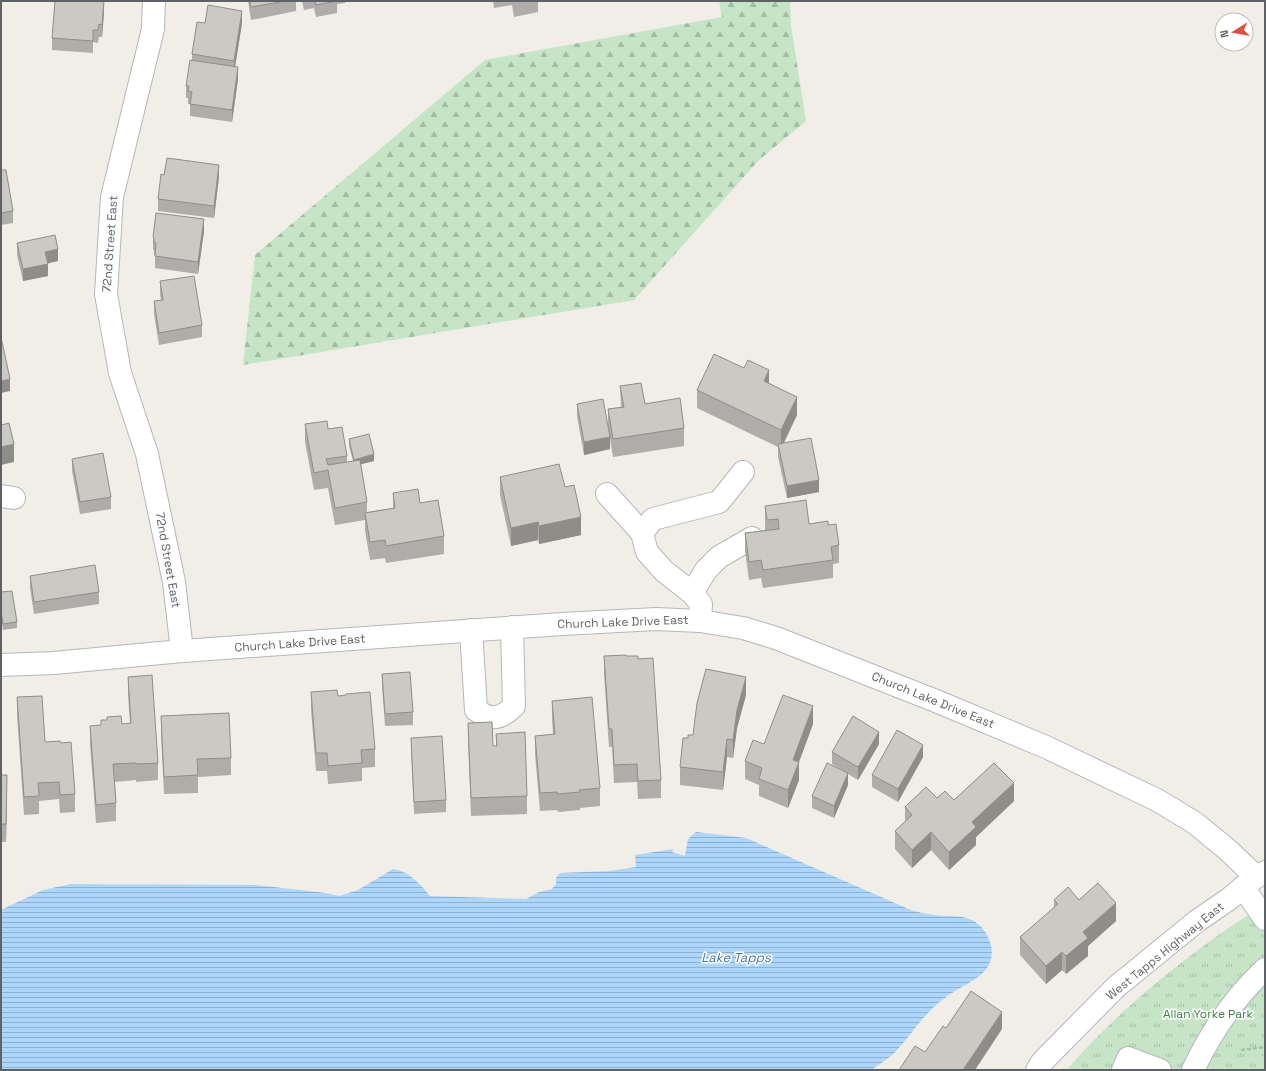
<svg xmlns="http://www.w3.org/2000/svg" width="1266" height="1071" font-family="'Space Grotesk',sans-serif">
<defs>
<pattern id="forest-firs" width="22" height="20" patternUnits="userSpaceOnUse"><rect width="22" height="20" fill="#c5e5c6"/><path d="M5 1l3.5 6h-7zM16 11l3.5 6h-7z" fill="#a3bda5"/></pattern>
<pattern id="park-tufts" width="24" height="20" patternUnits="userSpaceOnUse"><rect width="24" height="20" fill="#c5e5c6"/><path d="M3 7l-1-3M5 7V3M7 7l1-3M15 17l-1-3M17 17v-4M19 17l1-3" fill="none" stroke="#a3bda5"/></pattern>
<pattern id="water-rules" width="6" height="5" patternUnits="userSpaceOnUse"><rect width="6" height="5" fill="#acd6fa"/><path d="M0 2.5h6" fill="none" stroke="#8fb1ce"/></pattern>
</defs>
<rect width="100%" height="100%" fill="#f0eee7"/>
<polygon fill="url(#forest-firs)" points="719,1 790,1 791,26 806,121 759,160 634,300 243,365 255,255 485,60 722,17"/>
<path fill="url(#park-tufts)" d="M 1265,905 L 1265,1070 L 1067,1070 C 1084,1049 1104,1030 1124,1011 C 1167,972 1214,935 1265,905 Z"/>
<polygon fill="#c5e5c6" points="1265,1056 1265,1070 1258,1070 1254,1057"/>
<path fill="url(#water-rules)" d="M 696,832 L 746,838 L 911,910 C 918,912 926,914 934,915 C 949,917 967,914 978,924 C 990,934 997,954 987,968 C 978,981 957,988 945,998 C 923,1013 910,1038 891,1056 C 885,1061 878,1065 871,1070 L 1,1070 L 1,910 L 43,890 L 71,884 L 256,885 L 326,893 L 339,896 L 358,890 L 393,869 C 409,871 420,884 430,896 L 526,899 L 539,892 L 552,889 L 556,884 L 556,878 L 560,873 L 610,871 L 636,867 L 635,855 L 673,849 L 672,852 L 685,856 L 688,839 Z"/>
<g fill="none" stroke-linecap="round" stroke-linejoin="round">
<defs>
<g id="minor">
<polyline points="154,1 153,29 112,197 106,294 120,373 147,454 174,582 182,651"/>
<polyline points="607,494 642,533"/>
<polyline points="1,496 14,498"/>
<polyline points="692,593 706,570 719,557 752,538"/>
<polyline points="700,621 701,604 692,593 664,571 647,552 642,533 653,519 719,502 743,472"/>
<path d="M 471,630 L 476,710 C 491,721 501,719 514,706 L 512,627"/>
<polyline points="1,665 54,663 182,651 562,624 656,619 700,621 743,628 776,638 936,701 1046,747 1157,800 1195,823 1229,851 1256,877"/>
<polyline points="1243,887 1265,919"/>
<polyline points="1037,1070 1042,1062 1116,987 1197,921 1229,899 1256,877 1265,872"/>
<polyline points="1123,1070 1128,1058 1160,1070"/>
<path d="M 1193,1070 C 1211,1032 1234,998 1265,969"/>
</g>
</defs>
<use href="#minor" stroke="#b4b7bb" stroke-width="24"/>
<polyline stroke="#9dc4a9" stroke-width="2.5" stroke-dasharray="4 2" stroke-linecap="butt" points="1241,1050 1265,1047"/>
<use href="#minor" stroke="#fff" stroke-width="22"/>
</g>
<g fill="#afada9">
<polygon points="248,1 296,1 296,11 251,20"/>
<polygon points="302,1 345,1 345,3 337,4 337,13 316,17 314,8 304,10"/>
<polygon points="493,1 538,1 538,12 514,17 512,5 494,8"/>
<polygon points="104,12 102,37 99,37 98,43 93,42 93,53 52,50 52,38"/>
<polygon points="205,23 242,23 235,67 238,79 232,122 190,116 190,104 188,104 188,98 186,98 186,86 192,61 192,54"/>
<polygon points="1,170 13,211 13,223 1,225"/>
<polygon points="164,175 219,177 214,218 158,211 158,199"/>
<polygon points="204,231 198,274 155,268 155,255 154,255 154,250 153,250 153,237"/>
<polygon points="17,243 58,261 48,263 48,276 23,281 17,255"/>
<polygon points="160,281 202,325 202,337 159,345 154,314 154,301 161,300 160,294"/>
<polygon points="769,383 797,415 784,443 819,492 787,498 778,457 778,447 697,408 697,390"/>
<polygon points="620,386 645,404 684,428 684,446 613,457 610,439 610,449 584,455 577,416 577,404 608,427 608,409 621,407"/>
<polygon points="305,424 347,456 347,462 353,461 349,446 349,439 374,461 361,464 367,502 367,512 393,508 393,493 420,503 444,536 444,554 386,563 385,558 370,560 365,531 365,520 335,525 328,488 314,490 305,442"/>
<polygon points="72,459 111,497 111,509 80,514 72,471"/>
<polygon points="500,477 565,487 581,535 539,544 538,540 511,546 500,495"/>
<polygon points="765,506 809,524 828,525 839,545 839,563 833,564 833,578 763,588 761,578 749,580 745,551 745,533 765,530"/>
<polygon points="30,576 99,592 99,604 34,614 30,588"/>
<polygon points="1,592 17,622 17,628 3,630 1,617"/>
<polygon points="604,656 626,656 638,659 661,780 661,798 638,799 637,782 614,783 612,747 609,747 604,674"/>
<polygon points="382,674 413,712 413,725 385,726 382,686"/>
<polygon points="128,677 158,763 158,780 136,782 136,780 115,782 116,803 116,821 96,823 90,744 90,726 101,725 101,720 122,724 130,723 128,695"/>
<polygon points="311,692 338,696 375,749 375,767 362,768 362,781 328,784 327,771 316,771 311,710"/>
<polygon points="746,695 737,728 733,758 727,757 723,790 680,785 680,767 693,735"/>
<polygon points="17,697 45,742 75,794 75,812 60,813 59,799 39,801 39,814 24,815 17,715"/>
<polygon points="552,701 600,788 600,806 580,808 580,810 558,812 557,810 540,811 535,754 535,736 553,734 552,719"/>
<polygon points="161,716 231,758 231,775 198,777 198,793 164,794 161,734"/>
<polygon points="468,723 493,746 496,746 496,734 527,796 527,814 471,816 468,740"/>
<polygon points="813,724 799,762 799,780 788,808 759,796 759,785 745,779 745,761 764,744"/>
<polygon points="411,738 446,800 446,812 414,814 411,750"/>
<polygon points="879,744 858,780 848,774 848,785 834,818 812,808 812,796 842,770 832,764 832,752"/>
<polygon points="923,757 898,802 872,787 872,775"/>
<polygon points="1,775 7,793 6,842 1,842"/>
<polygon points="937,798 954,800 1014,801 976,837 976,845 949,870 931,850 912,868 895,849 895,831 905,823 905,807"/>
<polygon points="1054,900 1079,900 1116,921 1088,946 1088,956 1066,974 1062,970 1046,984 1020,955 1020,937 1054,908"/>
</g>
<g fill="#8e8d89">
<polygon points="104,1 104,12 102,37 102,25"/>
<polygon points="242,11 242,23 234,73 234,61"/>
<polygon points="238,67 238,79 232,122 232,110"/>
<polygon points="219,165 219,177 214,218 214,206"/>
<polygon points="204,219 204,231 198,274 198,262"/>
<polygon points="58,249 58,261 45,264 45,252"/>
<polygon points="48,264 48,276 23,281 23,269"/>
<polygon points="769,370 769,388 764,381"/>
<polygon points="10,379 10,391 1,393 1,381"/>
<polygon points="797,397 797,415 781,448 781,430"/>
<polygon points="610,437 610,449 584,455 584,442"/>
<polygon points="14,444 14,462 1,465 1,447"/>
<polygon points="374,454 374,461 354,466 354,460"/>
<polygon points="819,480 819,492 787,498 787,486"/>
<polygon points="581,517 581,535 539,544 539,526"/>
<polygon points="538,522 538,540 511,546 511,528"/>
<polygon points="746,677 746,695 737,728 733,758 733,740 737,710"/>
<polygon points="813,706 813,724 793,778 793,760"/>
<polygon points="879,732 879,744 858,780 858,767"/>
<polygon points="727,739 727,757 723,790 723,772"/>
<polygon points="923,745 923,757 898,802 898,789"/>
<polygon points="799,762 799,780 788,808 788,790"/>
<polygon points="848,773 848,785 834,818 834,806"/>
<polygon points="7,775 7,793 6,842 6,824"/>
<polygon points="1014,783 1014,801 976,837 976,845 949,870 949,852 972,822"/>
<polygon points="931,832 931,850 912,868 912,850"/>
<polygon points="1116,903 1116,921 1088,946 1088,956 1066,974 1066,956 1083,932"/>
<polygon points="1062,952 1062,970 1046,984 1046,966"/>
<polygon points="1002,1012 1002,1029 975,1070 963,1070"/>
</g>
<g fill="#cbc9c4" stroke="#8e8d89">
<polygon points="55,1 104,1 102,25 99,24 98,30 93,30 93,41 52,38"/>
<polygon points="250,1 286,1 251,7"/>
<polygon points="315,1 337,1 316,5"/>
<polygon points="208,5 242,11 234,61 192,54 197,22 205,23"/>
<polygon points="190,60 238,67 232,110 190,104 192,92 188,91 189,86 186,86"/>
<polygon points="167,158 219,165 214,206 158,199 161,174 164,175"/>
<polygon points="1,170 6,170 13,211 1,213"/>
<polygon points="156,213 204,219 198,262 155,256 156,243 154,243 154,238 153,237"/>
<polygon points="55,235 58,249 45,252 48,264 23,269 17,243"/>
<polygon points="194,276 202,325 159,333 154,301 163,300 160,281"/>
<polygon points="1,337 10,379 1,381"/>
<polygon points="714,354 744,368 748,360 769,370 764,381 797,397 781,430 697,390"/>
<polygon points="641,383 645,404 680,398 684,428 613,439 608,409 624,407 620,386"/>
<polygon points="603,399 610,437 584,442 577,404"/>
<polygon points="327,421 328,429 342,427 347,456 326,459 328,465 360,460 367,502 335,508 328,470 314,473 305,424"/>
<polygon points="9,423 14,444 1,447 1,425"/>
<polygon points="369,434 374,454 354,460 349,439"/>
<polygon points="811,438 819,480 787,486 778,444"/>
<polygon points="103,453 111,497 80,502 72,459"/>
<polygon points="559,464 565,487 574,485 581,517 539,526 538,522 511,528 500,477"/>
<polygon points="418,489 420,503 438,500 444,536 386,546 385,540 370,542 365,513 395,508 393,493"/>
<polygon points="806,500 809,524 828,521 828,525 836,524 839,545 831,547 833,560 763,570 761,560 749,562 745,533 779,529 778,519 767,520 765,506"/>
<polygon points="95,565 99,592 34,602 30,576"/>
<polygon points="12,591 17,622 3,624 1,611 1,592"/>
<polygon points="626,655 626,656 638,656 638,659 653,658 661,780 638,781 637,764 614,765 612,729 609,729 604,656"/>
<polygon points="706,669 746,677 737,710 733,740 727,739 723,772 680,767 683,738 688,738 688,735 693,735 697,703"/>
<polygon points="410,672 413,712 385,714 382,674"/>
<polygon points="152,675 158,763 136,764 136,763 113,764 116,803 96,805 90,726 101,725 101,720 107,720 107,717 121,716 122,724 131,723 128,677"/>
<polygon points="337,690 338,696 346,695 346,694 370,692 375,749 361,750 362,763 328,766 327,753 316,753 311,692"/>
<polygon points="783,695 813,706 793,760 799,762 788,790 759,779 762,768 745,761 753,740 764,744"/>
<polygon points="42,696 45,742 60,741 61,743 71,742 75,794 60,795 59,782 38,783 39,796 24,797 17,697"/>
<polygon points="592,697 600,788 579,790 580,792 558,794 557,792 540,793 535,736 555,734 552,701"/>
<polygon points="229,713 231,758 197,759 198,775 164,777 161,716"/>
<polygon points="853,716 879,732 858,767 832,752"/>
<polygon points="492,722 493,746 497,746 496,734 525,732 527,796 471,798 468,723"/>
<polygon points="897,730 923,745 898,789 872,775"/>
<polygon points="442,736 446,800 414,802 411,738"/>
<polygon points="827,763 848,773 834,806 812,796"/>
<polygon points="994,763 1014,783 972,822 976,827 949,852 931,832 912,850 895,831 912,815 905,807 926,787 937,798 945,791 954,800"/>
<polygon points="1,775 7,775 6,824 1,824"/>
<polygon points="1098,883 1116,903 1083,932 1088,938 1066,956 1062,952 1046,966 1020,937 1058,904 1054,900 1068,887 1079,900"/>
<polygon points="971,991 1002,1012 963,1070 899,1070 915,1046 925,1052 943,1026 946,1028"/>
</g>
<g text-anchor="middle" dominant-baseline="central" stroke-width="3" stroke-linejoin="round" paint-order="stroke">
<g font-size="12" fill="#5e6266" stroke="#fff">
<text transform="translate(110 244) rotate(-86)">72nd Street East</text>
<text transform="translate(168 560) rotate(80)">72nd Street East</text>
<text transform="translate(623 622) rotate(-2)">Church Lake Drive East</text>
<text transform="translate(300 643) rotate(-4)">Church Lake Drive East</text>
<text transform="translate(933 700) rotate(22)">Church Lake Drive East</text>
<text transform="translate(1165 951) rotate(-39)">West Tapps Highway East</text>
</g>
<g font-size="12" fill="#3a823f" stroke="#fff">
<text x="1208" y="1014">Allan Yorke Park</text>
</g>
<g font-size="13" font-style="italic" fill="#4977ad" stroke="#fff">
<text x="736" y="957">Lake Tapps</text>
</g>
</g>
<rect width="1266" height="1071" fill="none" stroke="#5e6266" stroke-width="4"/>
<g transform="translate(1234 32) rotate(259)"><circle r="19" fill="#ffffff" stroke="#bfc0c2"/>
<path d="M0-3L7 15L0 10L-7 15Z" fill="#e04e3d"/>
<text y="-6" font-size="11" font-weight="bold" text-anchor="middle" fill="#5e6266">N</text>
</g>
</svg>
